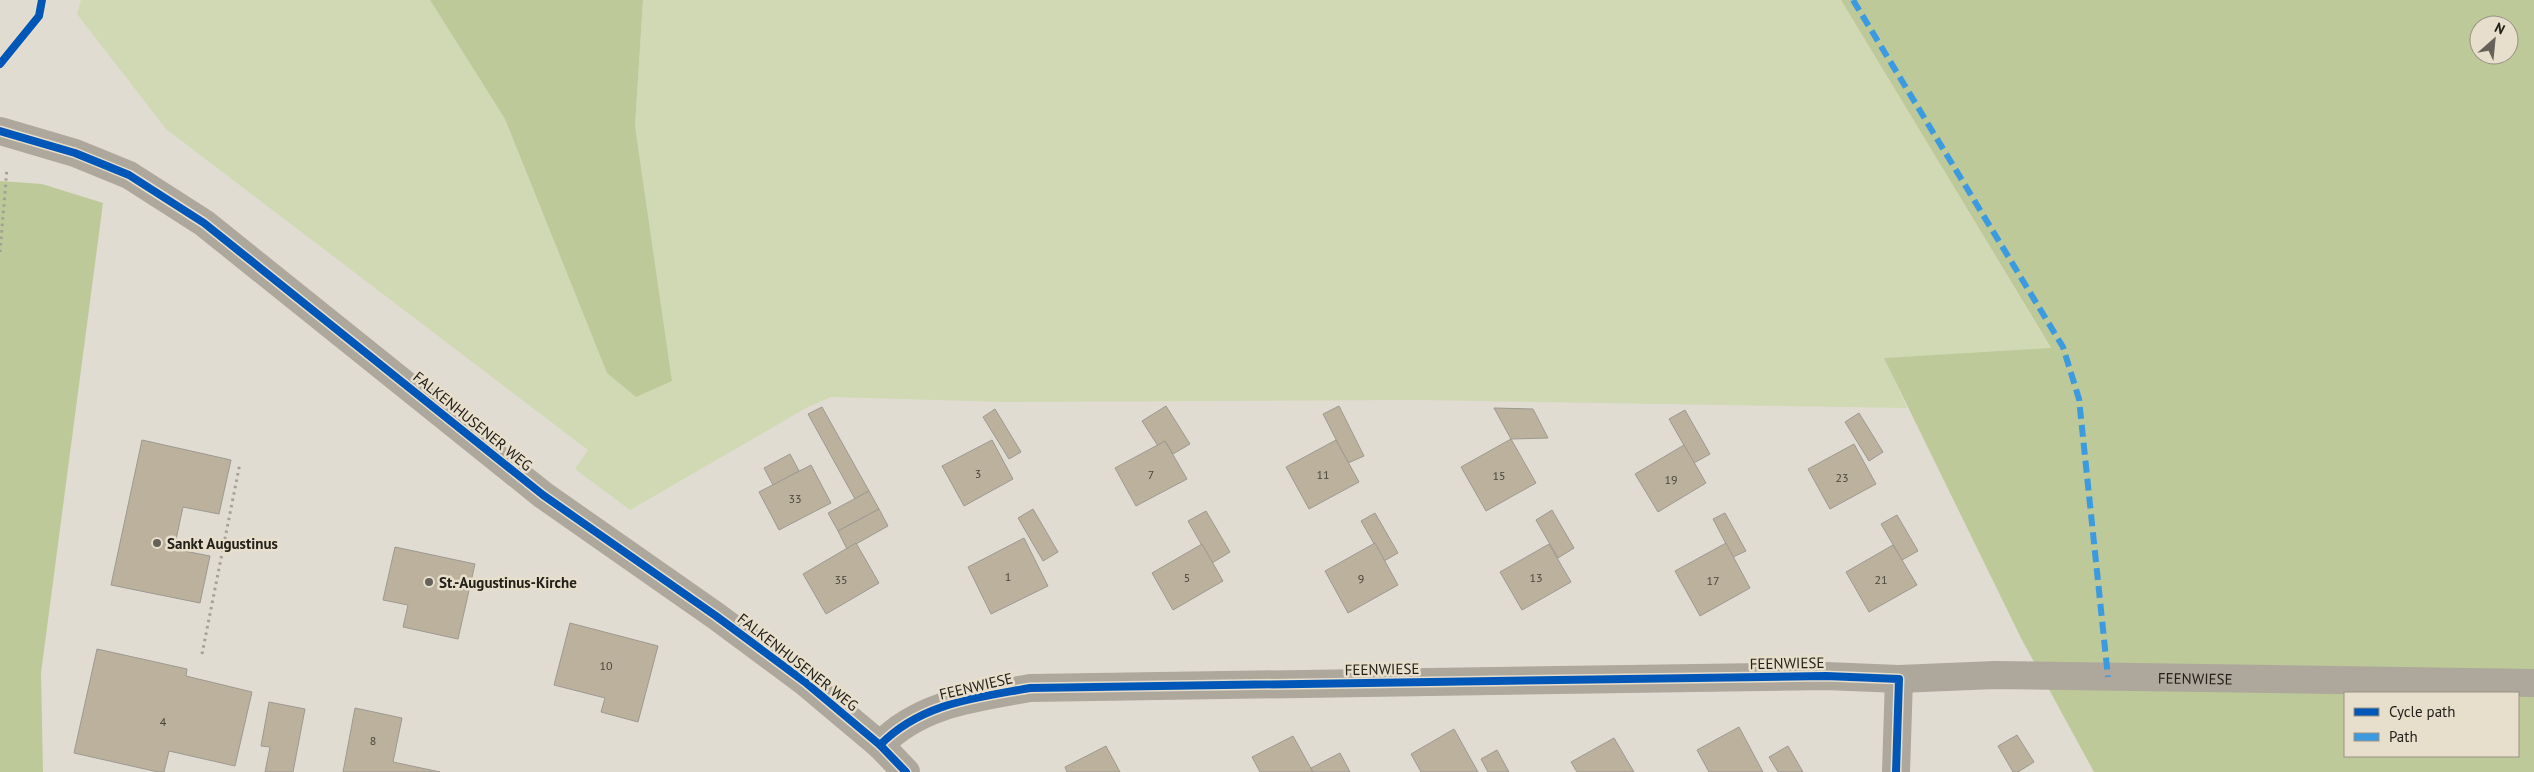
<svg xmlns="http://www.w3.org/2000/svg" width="2534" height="772" font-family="'PT Sans',sans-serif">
<rect width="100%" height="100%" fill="#e1dcd2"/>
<polygon fill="#d0d9b4" points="81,0 430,0 505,119 607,373 672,380 635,126 643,0 1841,0 2051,349 1885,358 1907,408 1416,400 1004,402 831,397 808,407 630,510 575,469 588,450 166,129 77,14"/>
<g fill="#bdc998" fill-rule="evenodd">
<polygon points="430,0 643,0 635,126 672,381 636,397 607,373 505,119"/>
<path d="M 1841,0 L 2534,0 L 2534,772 L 2094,772 L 2022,640 L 1884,358 L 2051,348 ZM 2479,25 L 2509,25 L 2509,55 L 2479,55 ZM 2345,693 L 2518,693 L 2518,756 L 2345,756 Z"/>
<polygon points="0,181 42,184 103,203 41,673 43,772 0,772"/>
</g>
<g fill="#bbb19d" stroke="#9d9991">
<polygon points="1166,406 1190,444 1173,454 1165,441 1158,446 1142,421"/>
<polygon points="1339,406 1364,456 1348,463 1323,414"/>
<polygon points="822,407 869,491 855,499 808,414"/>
<polygon points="1494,408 1533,409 1548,438 1511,439"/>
<polygon points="995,409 1021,452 1009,459 983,417"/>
<polygon points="1685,410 1710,454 1694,463 1669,419"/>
<polygon points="1859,413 1883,452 1869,461 1845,422"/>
<polygon points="1511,439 1536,483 1486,511 1461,467"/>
<polygon points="142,440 231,460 219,514 183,507 174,549 210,556 200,603 111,585"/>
<polygon points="992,440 1013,479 964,506 942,466"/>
<polygon points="1336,440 1359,482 1309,509 1286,467"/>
<polygon points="1165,441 1187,479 1136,506 1115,468"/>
<polygon points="1854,444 1876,484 1830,509 1808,469"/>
<polygon points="1684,445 1706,483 1658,512 1635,474"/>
<polygon points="790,454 799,471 773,485 764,468"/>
<polygon points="811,465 831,503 779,530 759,492"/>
<polygon points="869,491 879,509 838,531 828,513"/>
<polygon points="879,509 888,526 847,549 838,531"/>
<polygon points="1033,509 1058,552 1043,561 1018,518"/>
<polygon points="1552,510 1574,548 1558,558 1536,520"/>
<polygon points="1206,511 1230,552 1212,563 1188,521"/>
<polygon points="1375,513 1398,553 1384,561 1361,521"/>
<polygon points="1725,513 1746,551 1733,557 1713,519"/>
<polygon points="1897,515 1918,551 1902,560 1881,524"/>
<polygon points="1024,538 1048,586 991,614 968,567"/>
<polygon points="856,543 879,583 826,614 803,574"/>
<polygon points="1375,543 1398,585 1348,613 1325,571"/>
<polygon points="1726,543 1750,588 1700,616 1675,571"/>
<polygon points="1202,544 1223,581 1173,610 1152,573"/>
<polygon points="1549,544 1571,582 1522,610 1500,572"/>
<polygon points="1893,545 1917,585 1869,612 1846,572"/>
<polygon points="395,547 475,564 458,639 403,627 408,605 383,600"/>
<polygon points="570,623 658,646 638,722 601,712 605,698 554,685"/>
<polygon points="97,649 187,669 186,676 252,692 235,766 169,751 164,772 158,772 74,753"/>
<polygon points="269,702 305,709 293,772 265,772 270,747 261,746"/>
<polygon points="355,708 402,718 393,762 440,772 343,772"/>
<polygon points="1739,727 1763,772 1709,772 1697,750"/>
<polygon points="1454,729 1478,772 1421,772 1411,754"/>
<polygon points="2017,735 2034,762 2018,772 2013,772 1998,746"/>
<polygon points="1293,736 1313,772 1260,772 1252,757"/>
<polygon points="1614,738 1634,772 1577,772 1571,762"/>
<polygon points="1106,746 1120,772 1067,772 1065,767"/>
<polygon points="1788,746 1803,772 1778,772 1769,757"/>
<polygon points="1497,750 1509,772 1488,772 1481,759"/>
<polygon points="1340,753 1350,772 1313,772 1311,768"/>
</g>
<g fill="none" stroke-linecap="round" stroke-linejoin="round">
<g stroke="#a5a096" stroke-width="3" stroke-dasharray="2.5 4" stroke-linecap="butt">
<polyline points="0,252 7,168"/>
<polyline points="202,654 240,463"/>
</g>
<g stroke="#ada79c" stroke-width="28">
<polyline points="0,131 75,153 129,175 204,223 543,495 716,616 805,682 880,745 906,772"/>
<path id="s1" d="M 880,745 C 921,703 975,698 1030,688 L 1826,676 L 1899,679 L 1995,675 L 2534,683"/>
<polyline points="1896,772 1899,679"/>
</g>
<polyline stroke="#3c9bdf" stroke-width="6" stroke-dasharray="12 6" stroke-linecap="butt" points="1853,0 2063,347 2079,399 2108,677"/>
<defs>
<g id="cycleway">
<polyline points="0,64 39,16 42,0"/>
<polyline points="0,131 75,153 129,175 204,223 543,495 716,616 805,682 880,745 906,772"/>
<path d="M 880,745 C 921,703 975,698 1030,688 L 1826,676 L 1899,679 L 1896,772"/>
</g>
</defs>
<use href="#cycleway" stroke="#e7decc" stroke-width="11"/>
<use href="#cycleway" stroke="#0057b8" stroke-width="8"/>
</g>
<g fill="#66625a" stroke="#e7decc" stroke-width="2">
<circle cx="157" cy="543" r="5"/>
<circle cx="429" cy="582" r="5"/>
</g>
<g text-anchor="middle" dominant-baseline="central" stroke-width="5" stroke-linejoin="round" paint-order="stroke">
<g font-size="12" fill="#49443b">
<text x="978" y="473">3</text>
<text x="1151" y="474">7</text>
<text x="1323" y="474">11</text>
<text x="1499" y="475">15</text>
<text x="1842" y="477">23</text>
<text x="1671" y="479">19</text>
<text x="795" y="498">33</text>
<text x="1008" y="576">1</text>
<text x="1187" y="577">5</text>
<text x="1536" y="577">13</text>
<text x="1361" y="578">9</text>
<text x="841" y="579">35</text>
<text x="1881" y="579">21</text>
<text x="1713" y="580">17</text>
<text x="606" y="665">10</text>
<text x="163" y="721">4</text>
<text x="373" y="740">8</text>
</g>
<g font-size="15" fill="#23201a" stroke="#e7decc">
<text transform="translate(473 421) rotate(39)">FALKENHUSENER WEG</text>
<text transform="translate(798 662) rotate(38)">FALKENHUSENER WEG</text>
<text transform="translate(1787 663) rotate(-1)">FEENWIESE</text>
<text transform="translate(1382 669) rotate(-1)">FEENWIESE</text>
<text stroke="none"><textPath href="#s1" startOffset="1329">FEENWIESE</textPath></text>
<text transform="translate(976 686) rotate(-13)">FEENWIESE</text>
</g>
<g font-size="15" font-weight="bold" fill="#23201a" stroke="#e7decc" text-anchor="start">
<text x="167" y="543">Sankt Augustinus</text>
<text x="439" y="582">St.-Augustinus-Kirche</text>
</g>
</g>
<rect x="2344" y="692" width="175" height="65" fill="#e7decc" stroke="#999285"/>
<rect x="2354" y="708" width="25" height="8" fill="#0057b8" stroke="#999285"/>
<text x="2389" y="717" font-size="15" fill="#23201a">Cycle path</text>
<rect x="2354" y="733" width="25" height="8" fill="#3c9bdf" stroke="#999285"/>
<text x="2389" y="742" font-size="15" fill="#23201a">Path</text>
<g transform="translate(2494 40) rotate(27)"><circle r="24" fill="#e7decc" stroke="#999285"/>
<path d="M0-4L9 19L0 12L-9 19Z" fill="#66625a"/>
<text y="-8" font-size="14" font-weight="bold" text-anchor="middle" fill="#23201a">N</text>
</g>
</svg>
